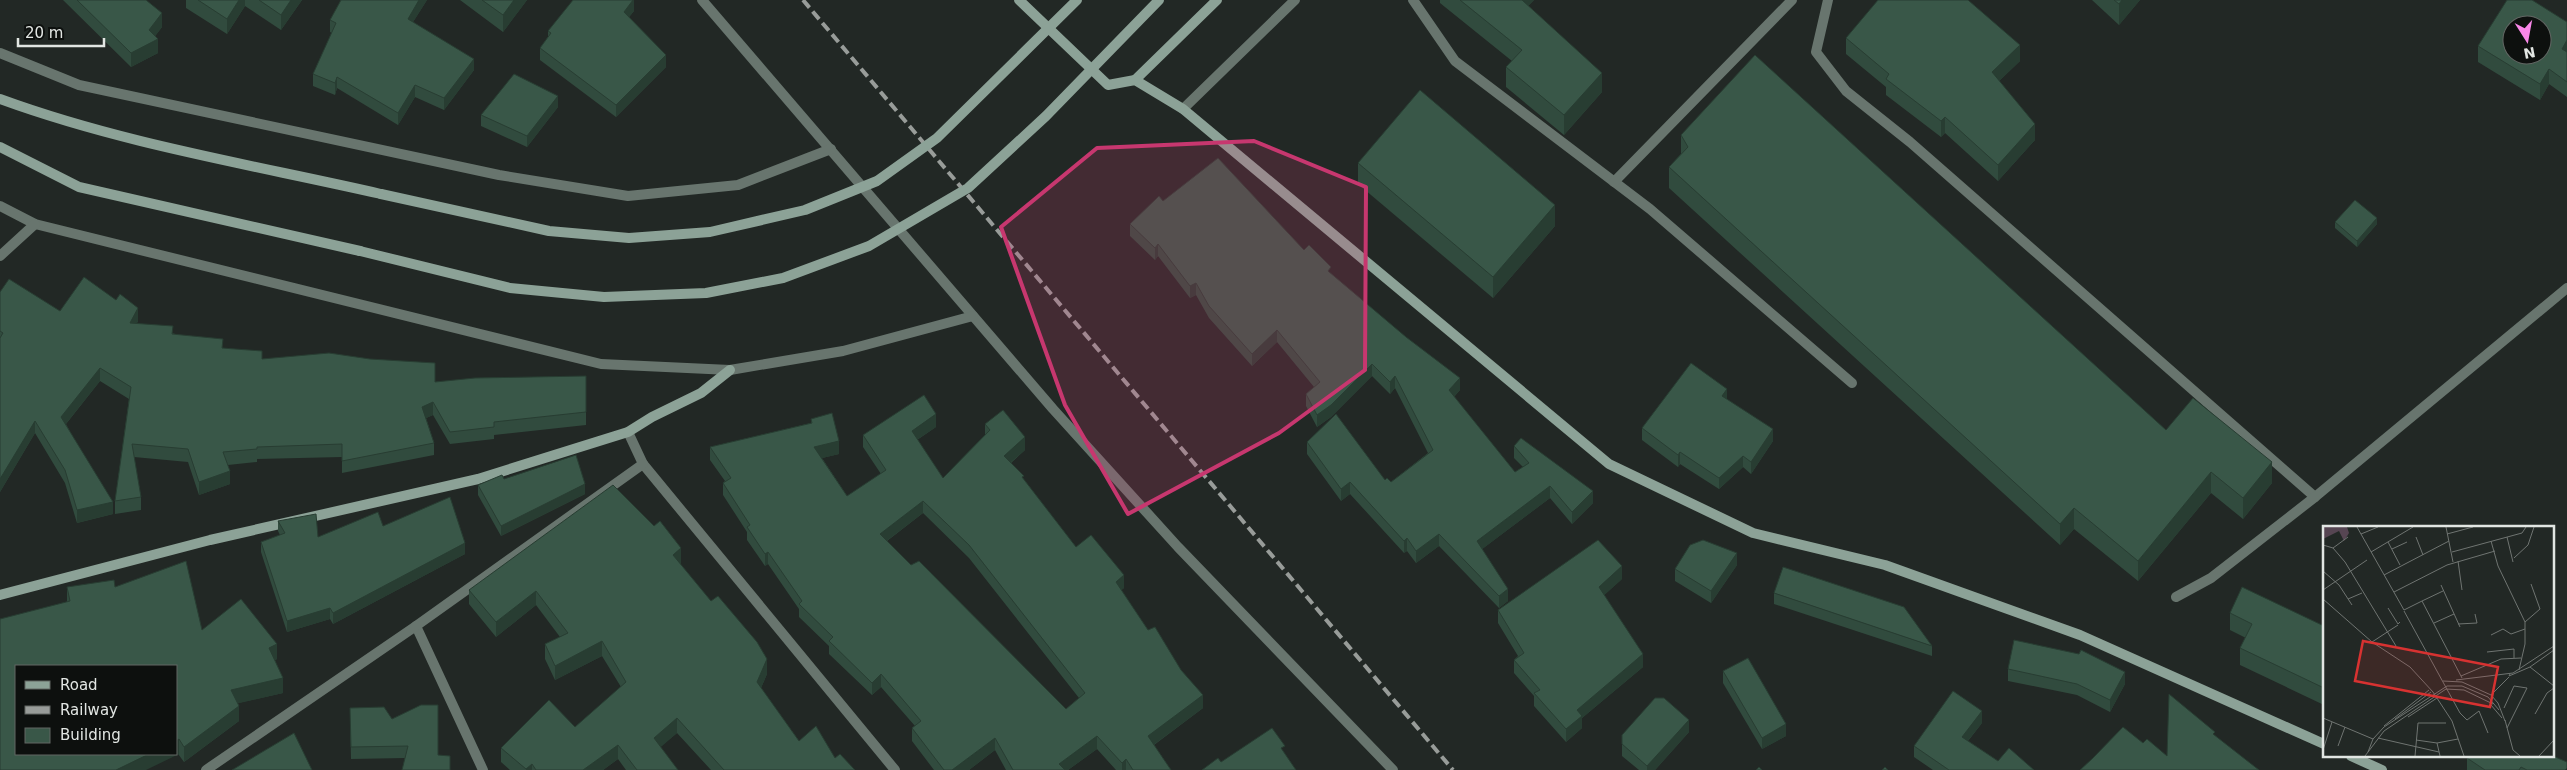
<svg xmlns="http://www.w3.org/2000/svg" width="2567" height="770" font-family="'DejaVu Sans',sans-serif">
<rect width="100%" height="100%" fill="#222825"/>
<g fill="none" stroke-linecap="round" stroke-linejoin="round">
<g stroke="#68756e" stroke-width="10">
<polyline points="1413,0 1455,61 1650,209 1852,383"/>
<polyline points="1828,0 1816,52 1846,91 1910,142 2315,497"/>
<polyline points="1614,182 1792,0"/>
<polyline points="2176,597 2211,578 2315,497 2567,288"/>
</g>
<g stroke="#68756e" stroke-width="10">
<polyline points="702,0 1053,409 1178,547 1393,770"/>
<polyline points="0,53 79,85 499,175 628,196 738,185 831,149"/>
<polyline points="1183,109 1295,0"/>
<polyline points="0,206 35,224 601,364 730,370 843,351 973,316"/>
<polyline points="0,256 35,224"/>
<polyline points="628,432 643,464 895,770"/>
<polyline points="416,626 483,770"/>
<polyline points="206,770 416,626 643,464"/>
</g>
<g stroke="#8ca297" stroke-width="10">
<polyline points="1019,0 1108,85 1135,80 1183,109 1609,464 1753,533 1885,565 2080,635 2324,744"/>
<polyline points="1135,80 1217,0"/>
<path d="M 0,99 C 123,144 254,165 381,194"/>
<polyline points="0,147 79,187 360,251"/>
<polyline points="0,595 210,540 478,479 628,432 652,417 701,393 730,370"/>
<polyline points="2351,756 2382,770"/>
</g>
<polyline stroke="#989c99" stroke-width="4" stroke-dasharray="10 5" stroke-linecap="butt" points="803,0 1453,770"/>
<g stroke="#8ca297" stroke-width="10">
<polyline points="381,194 549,231 629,238 710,232 805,210 877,181 937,138 1077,0"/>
<polyline points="360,251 510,288 604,297 706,293 783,278 869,246 968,188 1046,116 1159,0"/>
</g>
</g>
<g fill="#314b3e" fill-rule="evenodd">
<polygon points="63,0 146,0 162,27 155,36 158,53 131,67"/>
<polygon points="186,0 302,0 281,30 245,6 227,34 186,8"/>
<polygon points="427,0 413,22 474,70 444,110 415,97 398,125 337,88 335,95 313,86 313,74 332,33 330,32 330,20"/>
<polygon points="460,0 527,0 503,32"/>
<polygon points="634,0 634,11 629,17 666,67 616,117 540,60 540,48 548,37 548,31"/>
<polygon points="1440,0 1534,0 1528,6 1602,92 1564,135 1506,87 1506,67 1512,61 1440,3"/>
<polygon points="2092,0 2140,0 2119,25"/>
<polygon points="2567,22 2567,97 2549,84 2540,100 2478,62 2478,46"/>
<polygon points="1846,38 2020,61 1999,81 2035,140 1998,181 1945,133 1941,137 1886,95 1886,87 1846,54"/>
<polygon points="558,107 527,147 481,126 481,115"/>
<polygon points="1681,135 2166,430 2272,483 2243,519 2211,493 2138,581 2074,529 2060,545 1669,188 1669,167 1681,154"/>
<polygon points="1358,163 1555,226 1493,298 1358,184"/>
<polygon points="1163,201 1304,250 1460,390 1454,397 1515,472 1523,467 1514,458 1514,446 1593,503 1572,524 1550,498 1482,549 1508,601 1499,608 1439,546 1416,563 1407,551 1404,553 1350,494 1341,501 1307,454 1307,442 1391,482 1428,453 1395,388 1390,394 1372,376 1331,417 1317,427 1306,406 1306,394 1314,387 1277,342 1252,366 1209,318 1196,295 1190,298 1158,256 1155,260 1130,236 1130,224"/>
<polygon points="2335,222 2377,224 2357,247 2335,228"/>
<polygon points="0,292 60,311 138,321 137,323 262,359 435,382 586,376 586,425 494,435 494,439 450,444 433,415 426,418 434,443 434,455 342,473 342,457 257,459 257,462 228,465 230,484 199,495 188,462 134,457 141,497 141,510 115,514 115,501 129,399 100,381 66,424 113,514 77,523 65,483 35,433 0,492"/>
<polygon points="1727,399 1773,441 1751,474 1743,467 1719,489 1680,464 1678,467 1642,440 1642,428"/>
<path d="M 811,419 L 839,454 L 822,458 L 847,496 L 881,474 L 863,447 L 863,435 L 936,427 L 917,440 L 943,478 L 985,435 L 985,424 L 1025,450 L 1011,463 L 1076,547 L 1124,588 L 1121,590 L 1148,630 L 1203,708 L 1154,745 L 1171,770 L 1116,770 L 1097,749 L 1068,770 L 1006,770 L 995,750 L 969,770 L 934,770 L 912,741 L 912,728 L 915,726 L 881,687 L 872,695 L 829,654 L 829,646 L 799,617 L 799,609 L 768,564 L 765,566 L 747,540 L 747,532 L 723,495 L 723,483 L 725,481 L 710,460 L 710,447 L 811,423 ZM 923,513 L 969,558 L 1079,698 L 1066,709 L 911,565 L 887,541 Z"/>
<polygon points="504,479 585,494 501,536 478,495 478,485"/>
<polygon points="278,521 318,537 383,526 465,554 333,624 330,619 287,632 261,552 261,542 280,535 278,531"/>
<polygon points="681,563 680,564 767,674 761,688 799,741 835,758 855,770 711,770 677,733 660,747 678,770 626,770 618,759 603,770 510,770 501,762 501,748 575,727 621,687 602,656 555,680 545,659 545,644 560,637 536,605 496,637 469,604 469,590"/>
<polygon points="1737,565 1711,603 1675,581 1675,569"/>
<polygon points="1622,579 1604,595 1643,667 1582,718 1582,728 1566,742 1534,706 1534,696 1514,673 1514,660 1518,656 1498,623 1498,610"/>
<polygon points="67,587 115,587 202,630 277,659 275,660 283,693 238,703 239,721 184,762 67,602"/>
<polygon points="1774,593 1932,646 1932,656 1774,604"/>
<polygon points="2230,613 2324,626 2324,705 2240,665 2240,648 2246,638 2230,630"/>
<polygon points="2079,654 2125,684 2110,712 2077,695 2008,681 2008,669"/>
<polygon points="1723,671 1786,736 1762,749 1723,683"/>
<polygon points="421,705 405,758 351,759 350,708 392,719"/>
<polygon points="1982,723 1968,741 1998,761 2034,770 1933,770 1914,757 1914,746"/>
<polygon points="1689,732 1655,770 1639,770 1622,756 1622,735"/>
<polygon points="2467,758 2567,770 2467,770"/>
</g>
<g fill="#283d32">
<polygon points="239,0 245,0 245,6 227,34 227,19"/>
<polygon points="291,0 302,0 281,30 281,15"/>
<polygon points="419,0 427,0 408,30 408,19"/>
<polygon points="514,0 527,0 503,32 503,15"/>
<polygon points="633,0 634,0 634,11 624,23 624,12"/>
<polygon points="1518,0 1534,0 1518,16"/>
<polygon points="2122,0 2140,0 2119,25 2119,4"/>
<polygon points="162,13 162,27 150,43 158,39 158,53 131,67 131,53"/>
<polygon points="2567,40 2567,56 2562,49"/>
<polygon points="2020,45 2020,61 1992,88 1992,72"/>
<polygon points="666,55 666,67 616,117 616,105"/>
<polygon points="474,59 474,70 444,110 444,98"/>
<polygon points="2549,69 2549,84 2540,100 2540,84"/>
<polygon points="1602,73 1602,92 1564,135 1564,115"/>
<polygon points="337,77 337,88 335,95 335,83"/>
<polygon points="415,85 415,97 398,125 398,113"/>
<polygon points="558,96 558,107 527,147 527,136"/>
<polygon points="1945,117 1945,133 1941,137 1941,121"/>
<polygon points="2035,124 2035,140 1998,181 1998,165"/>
<polygon points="1555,205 1555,226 1493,298 1493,277"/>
<polygon points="2377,218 2377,224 2357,247 2357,241"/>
<polygon points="1158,244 1158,256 1155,260 1155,248"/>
<polygon points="1196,283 1196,295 1190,298 1190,286"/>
<polygon points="138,308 138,321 130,335 130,323"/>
<polygon points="1277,330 1277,342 1252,366 1252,354"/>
<polygon points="1372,364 1372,376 1331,417 1317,427 1317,415"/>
<polygon points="100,368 100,381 61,430 61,417"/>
<polygon points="1395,376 1395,388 1390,394 1390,382"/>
<polygon points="1460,378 1460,390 1449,402 1449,390"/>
<polygon points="1727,389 1727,401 1722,396"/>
<polygon points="433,402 433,415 422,420 422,407"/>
<polygon points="936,414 936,427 912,443 912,431"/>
<polygon points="35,421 35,433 0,492 0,479"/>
<polygon points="1773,429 1773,441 1751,474 1751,462"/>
<polygon points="1025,437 1025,450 1004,468 1004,456"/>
<polygon points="839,441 839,454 814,460 814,447"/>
<polygon points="1680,452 1680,464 1678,467 1678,455"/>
<polygon points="1743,456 1743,467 1719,489 1719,478"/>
<polygon points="2272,462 2272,483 2243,519 2243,498"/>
<polygon points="230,471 230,484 199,495 199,482"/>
<polygon points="2211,472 2211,493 2138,581 2138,561"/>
<polygon points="1350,482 1350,494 1341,501 1341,489"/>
<polygon points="585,484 585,494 501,536 501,526"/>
<polygon points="1550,486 1550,498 1477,553 1477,541"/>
<polygon points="1593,491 1593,503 1572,524 1572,512"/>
<polygon points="923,501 923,513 880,546 880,534"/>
<polygon points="113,502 113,514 77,523 77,510"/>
<polygon points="2074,508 2074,529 2060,545 2060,524"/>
<polygon points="1439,534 1439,546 1416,563 1416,551"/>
<polygon points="1407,538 1407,551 1404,553 1404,541"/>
<polygon points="465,543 465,554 333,624 333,613"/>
<polygon points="681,548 681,563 673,569 673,555"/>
<polygon points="768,552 768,564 765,566 765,554"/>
<polygon points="1737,553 1737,565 1711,603 1711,591"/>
<polygon points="1622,566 1622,579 1599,600 1599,587"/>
<polygon points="1124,575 1124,588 1116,595 1116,582"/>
<polygon points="1508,589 1508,601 1499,608 1499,596"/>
<polygon points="536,591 536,605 496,637 496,622"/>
<polygon points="330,608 330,619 287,632 287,621"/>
<polygon points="602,641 602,656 555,680 555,666"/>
<polygon points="277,644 277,659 269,663 269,648"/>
<polygon points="1643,654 1643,667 1582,718 1582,728 1566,742 1566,729 1577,710"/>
<polygon points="767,659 767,674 757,697 757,682"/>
<polygon points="2125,672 2125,684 2110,712 2110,700"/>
<polygon points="881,674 881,687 872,695 872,683"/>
<polygon points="283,678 283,693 231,705 231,690"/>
<polygon points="1203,695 1203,708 1148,749 1148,736"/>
<polygon points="239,706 239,721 184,762 184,747"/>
<polygon points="1982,711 1982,723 1962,748 1962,737"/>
<polygon points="677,718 677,733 654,753 654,738"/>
<polygon points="1689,720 1689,732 1655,770 1647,770 1647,766"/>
<polygon points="1786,724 1786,736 1762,749 1762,738"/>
<polygon points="1097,736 1097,749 1068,770 1059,770 1059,764"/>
<polygon points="995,738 995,750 969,770 952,770"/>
<polygon points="179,739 179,754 146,770 116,770 149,754 176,754 176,741"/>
<polygon points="618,745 618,759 603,770 583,770"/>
<polygon points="1126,759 1126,770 1122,770 1122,763"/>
<polygon points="532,764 532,770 526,770 526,769"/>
</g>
<g fill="#395748" stroke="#283d32" fill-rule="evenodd">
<polygon points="77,0 146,0 162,13 149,30 158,39 131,53"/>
<polygon points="198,0 239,0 227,19"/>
<polygon points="259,0 291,0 281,15"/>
<polygon points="341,0 419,0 408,19 474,59 444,98 415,85 398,113 337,77 335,83 313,74 336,23 330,20"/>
<polygon points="482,0 514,0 503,15"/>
<polygon points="573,0 633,0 624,12 666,55 616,105 540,48 551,33 548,31"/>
<polygon points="1460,0 1522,0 1602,73 1564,115 1506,67 1522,50"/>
<polygon points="1878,0 1968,0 2020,45 1992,72 2035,124 1998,165 1945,117 1941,121 1886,79 1889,74 1846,38"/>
<polygon points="2114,0 2122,0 2119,4"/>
<path d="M 2507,0 L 2532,0 L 2567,22 L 2567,40 L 2562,49 L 2567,52 L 2567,82 L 2549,69 L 2540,84 L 2478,46 ZM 2512,25 L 2542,25 L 2542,55 L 2512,55 Z"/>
<polygon points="1755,55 2166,430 2193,398 2272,462 2243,498 2211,472 2138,561 2074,508 2060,524 1669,167 1688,147 1681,135"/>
<polygon points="514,74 558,96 527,136 481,115"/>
<polygon points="1420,90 1555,205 1493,277 1358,163"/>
<polygon points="1218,158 1304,250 1309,245 1331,267 1328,271 1406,337 1460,378 1449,390 1515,472 1529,463 1514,446 1521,438 1593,491 1572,512 1550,486 1477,541 1508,589 1499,596 1439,534 1416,551 1407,538 1404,541 1350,482 1341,489 1307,442 1336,414 1385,480 1387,478 1391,482 1433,450 1395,376 1390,382 1372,364 1331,405 1317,415 1306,394 1320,382 1277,330 1252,354 1209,306 1196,283 1190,286 1158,244 1155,248 1130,224 1159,196 1163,201"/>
<polygon points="2355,200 2377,218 2357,241 2335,222"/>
<polygon points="84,277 116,300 120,294 138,308 130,323 173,326 172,334 223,339 222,348 262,351 262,359 329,353 370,359 435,363 435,382 475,378 586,376 586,412 494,422 494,427 450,432 433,402 422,407 434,443 342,461 342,444 257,447 257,449 223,452 230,471 199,482 188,449 132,444 141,497 115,501 131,387 100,368 61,417 113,502 77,510 65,470 35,421 0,479 0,338 3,333 0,331 0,292 9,279 60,311"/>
<polygon points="1691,363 1727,389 1722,396 1773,429 1751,462 1743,456 1719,478 1680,452 1678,455 1642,428"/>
<path d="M 924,395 L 936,414 L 912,431 L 943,478 L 990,430 L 985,424 L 1003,410 L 1025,437 L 1004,456 L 1024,476 L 1022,477 L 1076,547 L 1091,535 L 1124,575 L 1116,582 L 1148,630 L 1155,627 L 1181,670 L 1203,695 L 1148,736 L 1171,770 L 1133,770 L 1126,759 L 1122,763 L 1097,736 L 1059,764 L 1065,770 L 1013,770 L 995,738 L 952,770 L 944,770 L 912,728 L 921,721 L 881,674 L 872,683 L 829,641 L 833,637 L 799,604 L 802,601 L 768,552 L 765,554 L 747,527 L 750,525 L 723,483 L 731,478 L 710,447 L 812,423 L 811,419 L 832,413 L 839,441 L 814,447 L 847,496 L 886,470 L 863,435 ZM 923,501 L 969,545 L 1085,693 L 1066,709 L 919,561 L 911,565 L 880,534 Z"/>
<polygon points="576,455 585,484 501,526 478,485 502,475 504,479"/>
<polygon points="613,485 654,526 660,521 681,548 673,555 711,601 718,596 757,642 767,659 757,682 799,741 816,726 835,758 840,754 855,770 724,770 677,718 654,738 678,770 637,770 618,745 583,770 536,770 532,764 526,769 501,748 549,700 575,727 626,682 602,641 555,666 545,644 568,633 536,591 496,622 469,590"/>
<polygon points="450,497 465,543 333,613 330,608 287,621 261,542 285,533 278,521 316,514 318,537 378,512 383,526"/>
<polygon points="1598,540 1622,566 1599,587 1643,654 1577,710 1582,716 1566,729 1534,693 1540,690 1514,660 1524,653 1498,610"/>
<polygon points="1703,540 1737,553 1711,591 1675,569 1690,545"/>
<polygon points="186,561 202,630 241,599 277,644 269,648 283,678 231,690 239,706 184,747 179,739 176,741 176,666 16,666 16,754 149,754 116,770 0,770 0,619 70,601 67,587 114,580 115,587"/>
<polygon points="1783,567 1904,607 1932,646 1774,593"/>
<polygon points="2242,587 2324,626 2324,688 2240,648 2252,624 2230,613"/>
<polygon points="2014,640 2079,654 2081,650 2125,672 2110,700 2077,684 2008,669"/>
<polygon points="1748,658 1786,724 1762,738 1723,671"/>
<polygon points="1953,691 1982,711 1962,737 1998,761 2009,748 2034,770 1949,770 1914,746"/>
<polygon points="2169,694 2215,732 2213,734 2259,770 2080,770 2093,758 2123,727 2143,743 2147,739 2167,756"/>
<polygon points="1655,698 1664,698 1689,720 1647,766 1622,744 1622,735"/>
<polygon points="421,705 438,705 438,755 450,756 450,770 402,770 408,746 351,747 350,708 384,707 392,719"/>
<polygon points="1272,728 1285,746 1281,748 1296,770 1202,770 1218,758 1221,762"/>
<polygon points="294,733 312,770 232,770"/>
<polygon points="2469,756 2553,756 2567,762 2567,768 2565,770 2527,770 2521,767 2519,770 2485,770 2467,758"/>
<polygon points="1759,767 1762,770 1756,770"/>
<polygon points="1885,767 1888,770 1882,770"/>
</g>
<path fill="#c7376f" fill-opacity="0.2" stroke="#c7376f" stroke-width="4" stroke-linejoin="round" d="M 1254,141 L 1366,187 L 1365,370 L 1279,433 L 1128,514 L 1065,405 L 1001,227 L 1097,148 Z"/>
<g transform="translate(2323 526)">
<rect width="231" height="231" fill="#222825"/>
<path d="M 0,1 L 24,1 L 26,7 L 21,15 L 16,5 L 0,13 Z" fill="#564552"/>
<path fill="none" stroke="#6f7471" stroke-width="1" d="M 34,1 L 81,84 L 99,75 L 139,152M 123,1 L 130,36M 38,8 L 55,1M 124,8 L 150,1M 93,11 L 100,29M 184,11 L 190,36M 168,15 L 175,40 L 202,96 L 202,118 L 196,144M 65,16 L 77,39M 0,19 L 10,22 L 22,36 L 73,120M 10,22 L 25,11M 69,23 L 84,16M 48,26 L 90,1M 129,26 L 199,7 L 203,1M 191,32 L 205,19 L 211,1M 135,35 L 139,64M 0,45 L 16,59 L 29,79M 61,49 L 126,15M 118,59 L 137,101M 0,64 L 44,34M 71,66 L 124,39 L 172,25M 0,73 L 49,116 L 87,141 L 110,166 L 129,195 L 141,230M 25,73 L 39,67M 99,75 L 120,65M 65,82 L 75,98 L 77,96M 81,85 L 137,187 L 144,194 L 156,185 L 165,207M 202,96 L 217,83 L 208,58M 111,97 L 131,88M 135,98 L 154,97 L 152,88M 168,109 L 180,103 L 188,108 L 202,103M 49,116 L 75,99M 164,126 L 191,123 L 191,132M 207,141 L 231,160M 187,148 L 186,150 L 207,141 L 231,124M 138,150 L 178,133 L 198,132M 133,154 L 190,147 L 231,120M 120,155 L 139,156 L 168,169 L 175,177 L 182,195M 168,169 L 186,151M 168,179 L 179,192M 181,182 L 191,160 L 204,162 L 184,202M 212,188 L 224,167 L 231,162M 85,191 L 114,172M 0,192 L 50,213M 72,193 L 108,166M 182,194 L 190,224 L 197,230M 61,200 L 106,164M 55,212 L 116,226M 93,214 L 114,217 L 117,230M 114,217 L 135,213M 15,220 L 22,201M 0,224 L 9,196M 45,226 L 50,213 L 61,201 L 124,160 L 139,160 L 165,171 L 176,184M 42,230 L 61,205 L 123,163 L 141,164 L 170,178M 92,230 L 95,197 L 123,197M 216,230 L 231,214"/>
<path fill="#d73231" fill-opacity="0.15" stroke="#d73231" stroke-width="2.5" d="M 40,115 L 175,141 L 167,181 L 32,155 Z"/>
<rect width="231" height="231" fill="none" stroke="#e2e6e3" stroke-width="2.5"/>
</g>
<rect x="15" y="665" width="162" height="90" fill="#0d100e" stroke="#626663"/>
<rect x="25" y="681" width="25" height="8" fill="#8ca297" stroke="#626663"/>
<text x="60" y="690" font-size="15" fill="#e2e6e3">Road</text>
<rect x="25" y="706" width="25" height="8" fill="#989c99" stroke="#626663"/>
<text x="60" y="715" font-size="15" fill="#e2e6e3">Railway</text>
<rect x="25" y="728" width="25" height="15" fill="#395748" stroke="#626663"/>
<text x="60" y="740" font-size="15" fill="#e2e6e3">Building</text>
<g transform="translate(2527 40) rotate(169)"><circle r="24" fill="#0d100e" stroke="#626663"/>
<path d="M0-4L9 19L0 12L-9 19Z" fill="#f987e8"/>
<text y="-8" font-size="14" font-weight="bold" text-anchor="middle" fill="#e2e6e3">N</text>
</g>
<path d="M18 38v8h86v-8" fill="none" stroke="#e2e6e3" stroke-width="2.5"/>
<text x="25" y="38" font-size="15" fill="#e2e6e3" stroke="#0d100e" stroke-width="4" paint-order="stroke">20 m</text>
</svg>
